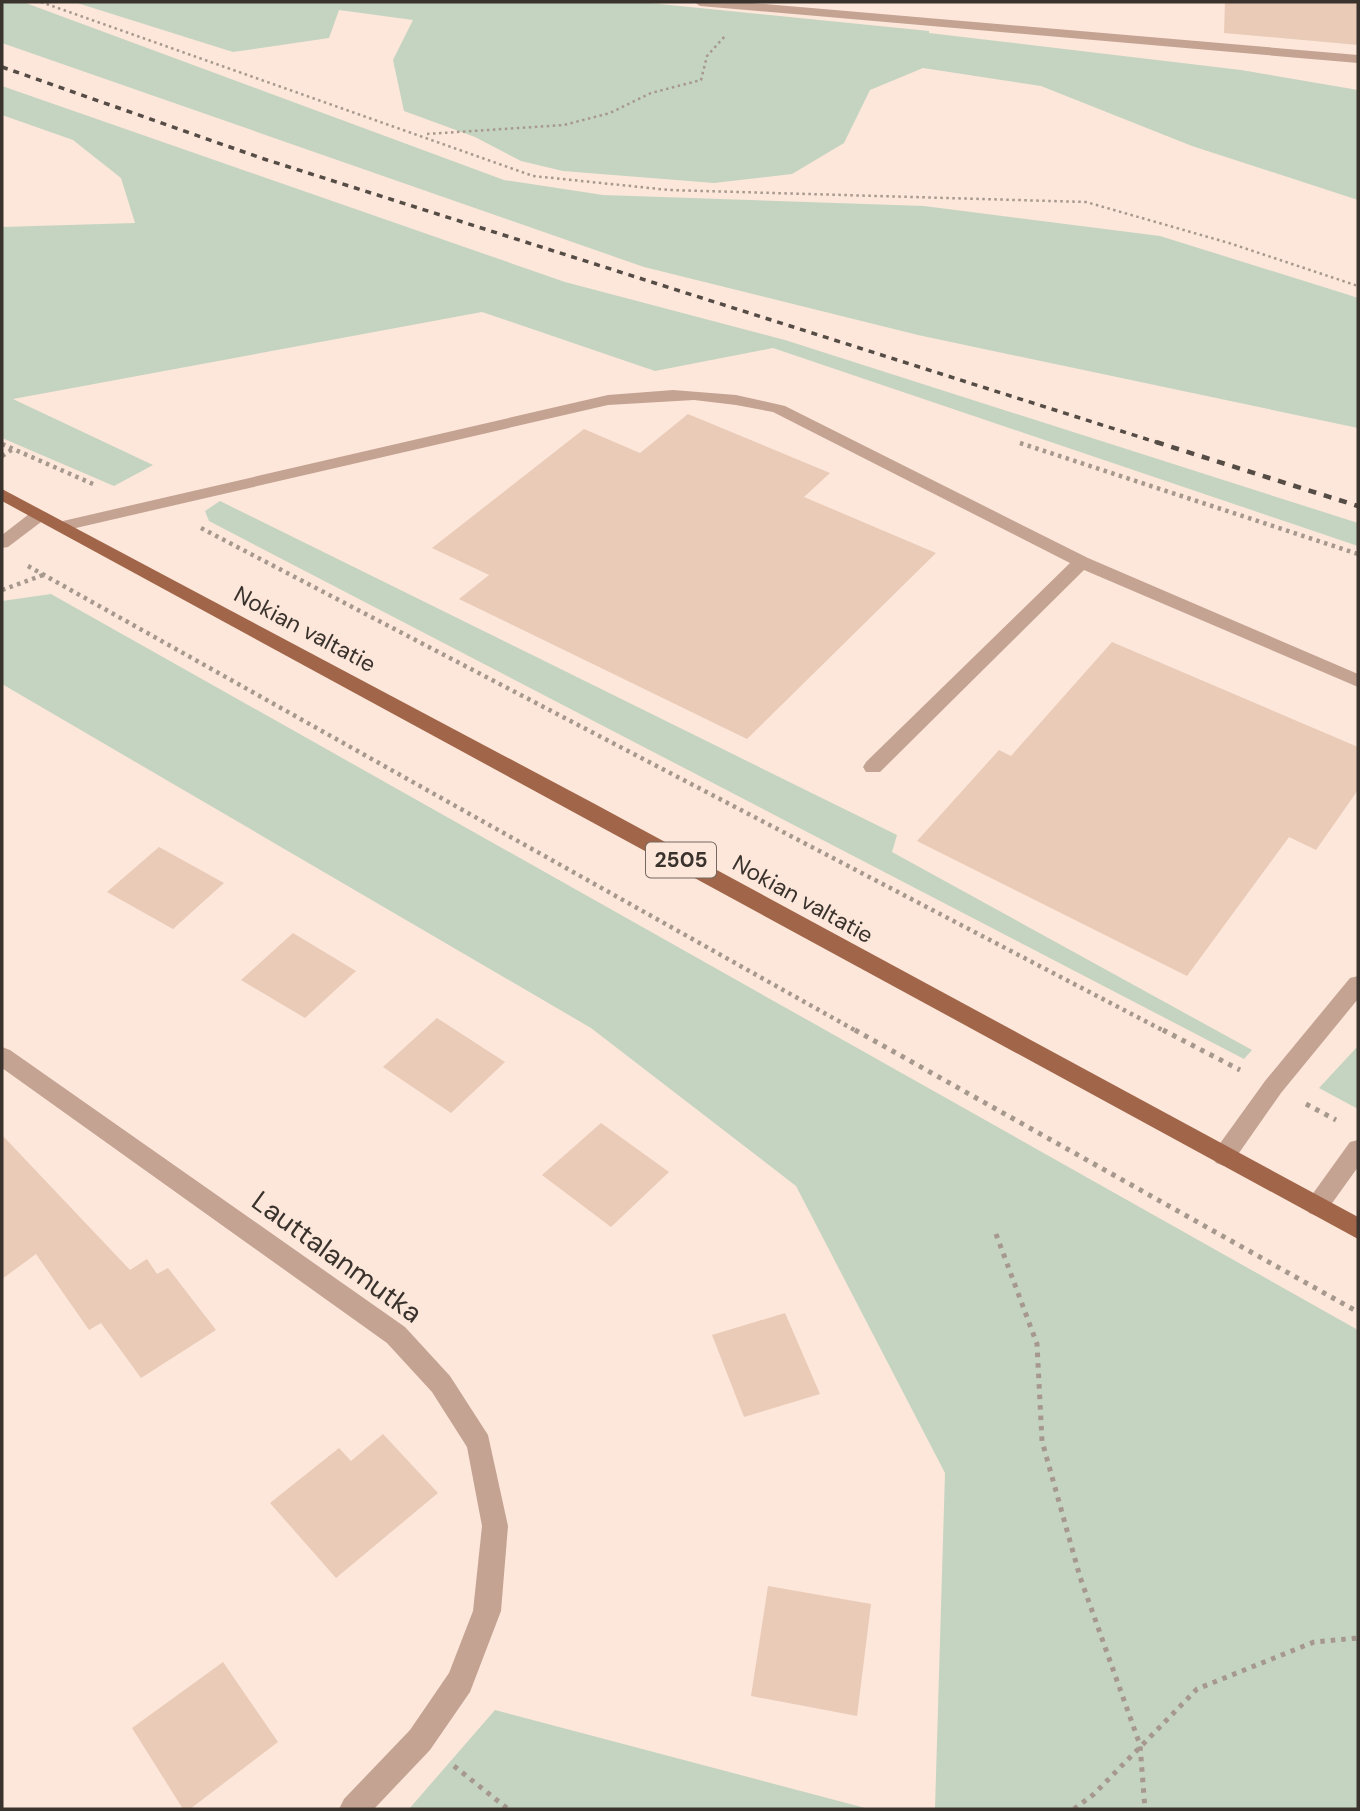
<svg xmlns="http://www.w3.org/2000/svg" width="1360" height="1811" font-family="'DM Sans',sans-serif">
<rect width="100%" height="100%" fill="#fce7da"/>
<g fill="#c4d4c0">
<polygon points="2,2 23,2 504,180 603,195 924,206 1160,236 1349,295 1358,298 1358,428 918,335 644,267 2,43"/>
<polygon points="74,2 640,2 929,31 929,33 1241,70 1358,90 1358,200 1192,146 1041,86 923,68 870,90 844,143 792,174 714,183 563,171 521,161 475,137 404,111 393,60 413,20 339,10 329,38 233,52"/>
<polygon points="2,86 565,282 785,340 1358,523 1358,546 773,348 655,371 482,312 13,399 153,465 114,486 2,438 2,227 135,223 121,178 73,140 2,115"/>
<polygon points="220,501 897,835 892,852 1252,1050 1244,1059 209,521 205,511"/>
<polygon points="51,594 1358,1330 1358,1809 935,1809 945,1473 796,1186 591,1028 2,684 2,601"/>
<polygon points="1358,1046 1358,1109 1319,1088"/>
<polygon points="495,1710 869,1809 409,1809"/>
</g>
<g fill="#eacbb8">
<polygon points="1225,2 1358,2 1358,45 1224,33"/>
<polygon points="688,414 830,473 804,497 936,553 747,739 459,599 489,575 432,548 584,429 640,453"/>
<polygon points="1112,642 1358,747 1358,790 1316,850 1289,837 1187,976 917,841 999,750 1011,756"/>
<polygon points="159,847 224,883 173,929 107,892"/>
<polygon points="293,933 356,971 305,1018 241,980"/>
<polygon points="437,1018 505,1062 451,1113 383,1067"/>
<polygon points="601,1123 669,1172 611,1227 542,1175"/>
<polygon points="2,1135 130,1270 147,1259 157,1274 168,1268 216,1330 141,1378 101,1323 89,1330 36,1254 2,1279"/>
<polygon points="785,1313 820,1394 744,1417 712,1335"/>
<polygon points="383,1434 438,1493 336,1578 270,1503 339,1448 351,1461"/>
<polygon points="768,1586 871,1604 857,1716 751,1696"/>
<polygon points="223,1662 278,1742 190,1809 183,1809 132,1728"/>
</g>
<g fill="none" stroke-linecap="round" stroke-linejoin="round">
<g stroke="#a7988e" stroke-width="2.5" stroke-dasharray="2.5 3.5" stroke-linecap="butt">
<polyline points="41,2 533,176 669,190 1086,202 1229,243 1358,286"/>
<polyline points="427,134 564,125 610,113 651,93 701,80 707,56 725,36"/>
</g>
<g stroke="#a7988e" stroke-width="4.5" stroke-dasharray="3.5 4.5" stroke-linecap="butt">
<polyline points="1020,443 1358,554"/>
<polyline points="2,444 93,484"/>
<polyline points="2,456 13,449"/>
<polyline points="201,528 1166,1032"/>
<polyline points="28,566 858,1032"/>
<polyline points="2,590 43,575"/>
</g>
<g stroke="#a7988e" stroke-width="5" stroke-dasharray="4.5 6" stroke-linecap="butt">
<polyline points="855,1030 1358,1312"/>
<polyline points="1163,1030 1240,1070"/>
<polyline points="1306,1104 1336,1120"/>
<polyline points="996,1234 1037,1344 1042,1441 1080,1577 1140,1745 1145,1809"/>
<polyline points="454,1766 508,1809"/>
<polyline points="1074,1809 1094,1794 1197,1689 1314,1642 1358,1638"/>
</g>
<g fill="#c5a393" fill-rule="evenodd">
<polygon points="694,2 741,2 1358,55 1358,63 700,6"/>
<polygon points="673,390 736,395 785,406 1088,558 1358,674 1358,687 1084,570 880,772 866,772 863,767 866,762 1070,563 773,412 736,405 694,400 608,405 63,531 54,526 63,521 608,395"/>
<polygon points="1358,976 1358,999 1281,1093 1232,1163 1224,1166 1216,1163 1212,1156 1216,1149 1265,1081 1350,978"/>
<polygon points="1358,1140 1358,1167 1325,1213 1317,1216 1309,1213 1305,1206 1309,1199 1350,1142"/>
</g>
<g fill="#c5a393" fill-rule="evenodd">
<polygon points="39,510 48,515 45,519 8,547 2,548 2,535 33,511"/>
<polygon points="2,1047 10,1050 405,1327 450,1376 488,1435 508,1526 501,1611 470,1692 430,1750 374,1809 339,1809 344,1799 410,1730 449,1673 473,1611 482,1526 467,1447 432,1392 387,1343 2,1068"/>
</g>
<polygon fill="#a16549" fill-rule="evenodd" points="2,489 593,803 1358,1217 1358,1239 2,501"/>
<polyline stroke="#564c46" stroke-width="3.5" stroke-dasharray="6 6" stroke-linecap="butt" points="2,67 264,159 1162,444"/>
<polyline stroke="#564c46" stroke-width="4.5" stroke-dasharray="8 8" stroke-linecap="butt" points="1156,442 1358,506"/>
</g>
<g text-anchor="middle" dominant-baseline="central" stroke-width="5" stroke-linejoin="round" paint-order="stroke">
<rect fill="#fce7da" stroke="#746861" stroke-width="2" x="646" y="842.5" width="70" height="35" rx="5"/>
<g font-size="21" font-weight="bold" fill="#3a322d">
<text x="681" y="860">2505</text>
</g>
<g font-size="23" fill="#3a322d" stroke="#fce7da">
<text transform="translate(305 629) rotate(28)">Nokian valtatie</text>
<text transform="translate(803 899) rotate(29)">Nokian valtatie</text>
</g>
<g font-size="28" fill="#3a322d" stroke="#fce7da">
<text transform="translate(337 1257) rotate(36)">Lauttalanmutka</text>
</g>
</g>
<rect width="1360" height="1811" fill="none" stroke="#3a322d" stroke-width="7"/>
</svg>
